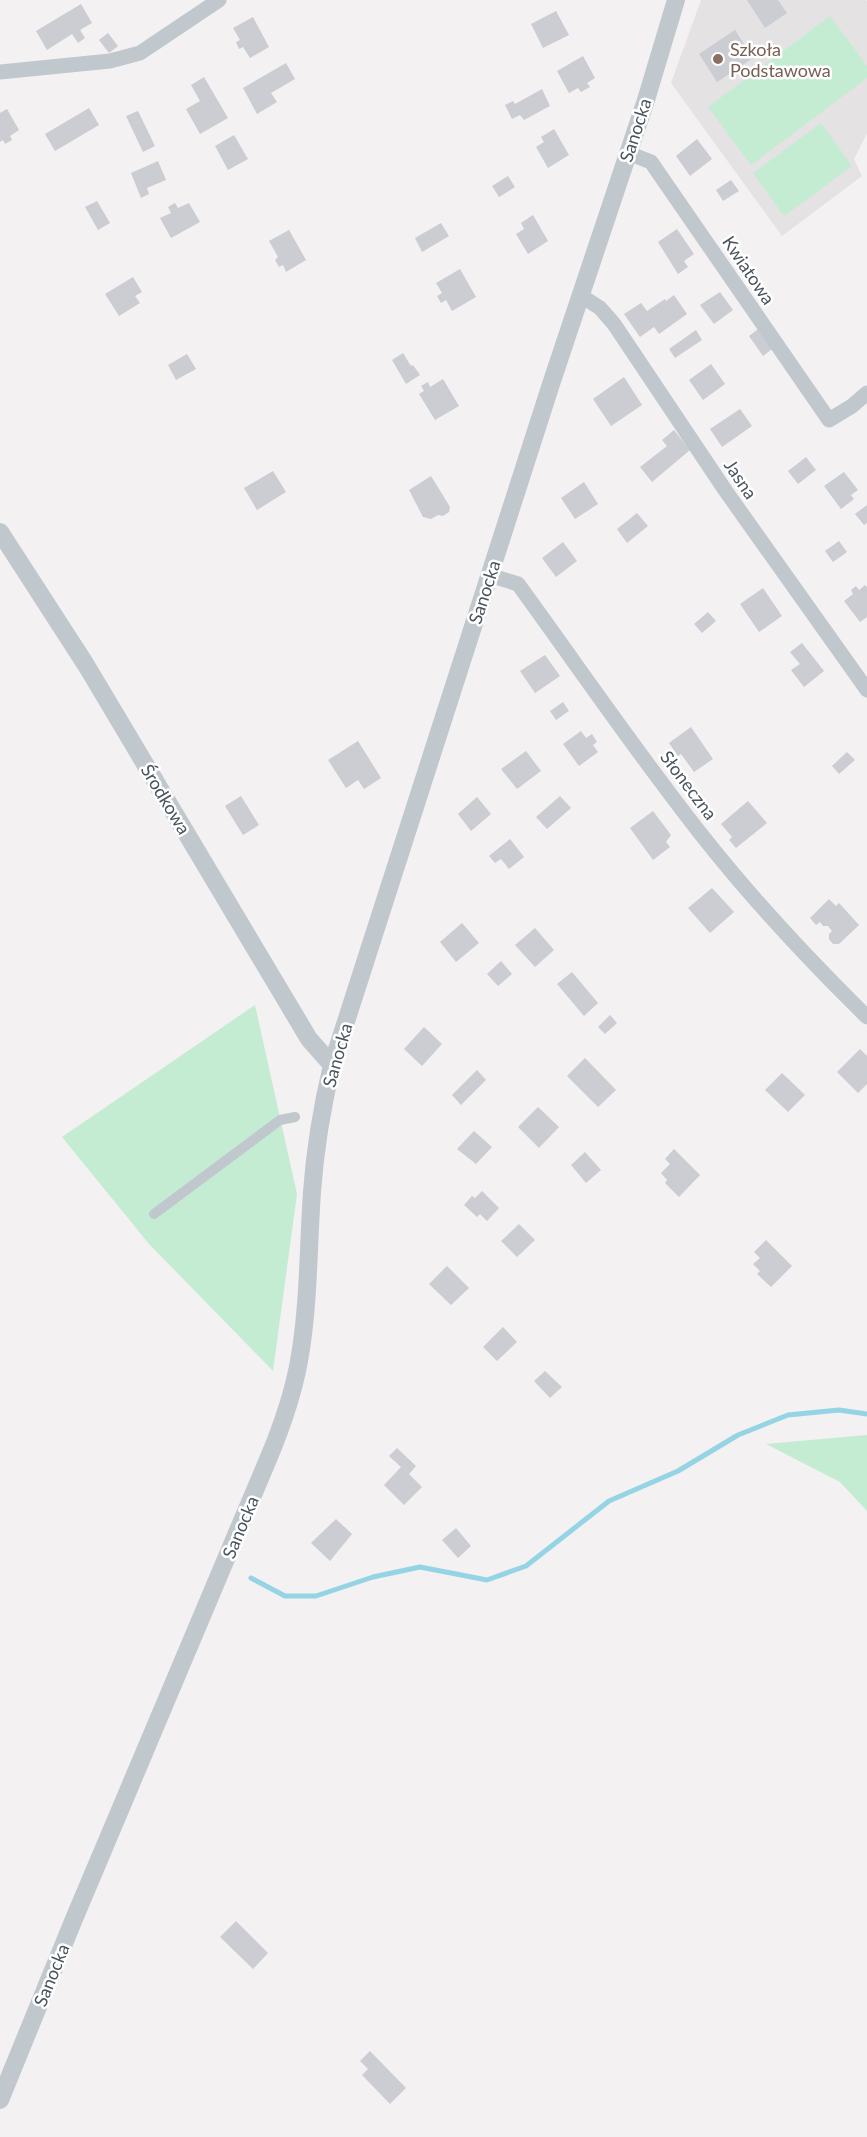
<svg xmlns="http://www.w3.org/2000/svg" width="867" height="2137" font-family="Lato,sans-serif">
<rect width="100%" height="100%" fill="#f3f1f1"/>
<polygon fill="#e4e2e2" points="701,0 866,0 867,2 867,133 854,159 862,176 782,236 671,83"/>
<g fill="#c4ecd3">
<polygon points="830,16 867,66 867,78 751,165 708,107"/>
<polygon points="821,123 852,166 784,216 753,173"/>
<polygon points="255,1005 297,1194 273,1371 149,1244 62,1137"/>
<polygon points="867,1435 867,1511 840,1482 766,1444"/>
</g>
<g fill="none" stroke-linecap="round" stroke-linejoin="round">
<polyline stroke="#95d4e5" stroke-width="5" points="251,1578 285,1596 316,1596 373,1577 420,1567 487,1580 526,1566 609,1501 678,1471 738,1435 788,1415 839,1410 867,1414"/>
</g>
<g fill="#cbcdd3">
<polygon points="747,0 778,0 787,13 765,28"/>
<polygon points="81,4 92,23 80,30 85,38 78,43 72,34 47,50 36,31"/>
<polygon points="556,11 569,35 543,48 531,24"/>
<polygon points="253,17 269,47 250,58 243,47 239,49 236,42 240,40 233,28"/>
<polygon points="735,30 753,58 717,82 699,54"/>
<polygon points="108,33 118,46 109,53 99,40"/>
<polygon points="583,56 595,78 587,83 590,87 581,92 578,88 569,93 557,71"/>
<polygon points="286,63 295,79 271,93 277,102 257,114 243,88"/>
<polygon points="204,77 228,118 200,134 186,109 200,101 191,85"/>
<polygon points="542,89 550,106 524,120 520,115 512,119 505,105 513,101 515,104"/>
<polygon points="89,108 99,125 55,151 45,134"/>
<polygon points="7,109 19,130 10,136 12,140 5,144 3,140 0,142 0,113"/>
<polygon points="138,111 155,146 143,152 126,116"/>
<polygon points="554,129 569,155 548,168 536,147 544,142 541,137"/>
<polygon points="234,135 248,159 228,170 215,146"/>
<polygon points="697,139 712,159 690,176 676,156"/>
<polygon points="158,161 166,180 147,188 149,194 141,198 131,173"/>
<polygon points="508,176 515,187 499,197 492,186"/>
<polygon points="731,180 739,191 723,201 716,190"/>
<polygon points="97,201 110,223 98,230 85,207"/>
<polygon points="175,203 178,208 189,203 200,222 171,238 160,218 171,213 168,207"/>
<polygon points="533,215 548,241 528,254 516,234 524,229 521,223"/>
<polygon points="441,223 449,236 422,252 415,238"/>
<polygon points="677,229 694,254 684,261 688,267 678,274 658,242"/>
<polygon points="289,230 306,260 286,272 283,265 279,267 275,260 278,257 269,241"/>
<polygon points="460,269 476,297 452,311 446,300 441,303 437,296 442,293 436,283"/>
<polygon points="133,277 142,292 135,296 140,303 119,316 105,294"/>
<polygon points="720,292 733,310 714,324 700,305"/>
<polygon points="674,295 687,314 659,334 654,327 640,337 624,314 641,303 647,311 665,299 666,301"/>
<polygon points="758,329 772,349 763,356 749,336"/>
<polygon points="696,330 702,340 675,358 669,349"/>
<polygon points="403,353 411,366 413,365 420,375 406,384 392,360"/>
<polygon points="187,354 196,369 176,380 168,365"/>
<polygon points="711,364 725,384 703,400 689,380"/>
<polygon points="624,377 642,405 611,426 593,399"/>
<polygon points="443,379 459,406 435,420 419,394 424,391 421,386 428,382 430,387"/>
<polygon points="740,409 752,426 722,447 710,429"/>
<polygon points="674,430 690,450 652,482 640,467 667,446 662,440"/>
<polygon points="806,457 816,470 798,484 788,471"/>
<polygon points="273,471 286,492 257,510 244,488"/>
<polygon points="844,472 858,490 851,495 854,499 841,509 824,486"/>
<polygon points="431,476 450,507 449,512 443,516 438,515 431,519 423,517 409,490"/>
<polygon points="584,482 598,504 575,519 561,498"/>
<polygon points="867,505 867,523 864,525 855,514"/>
<polygon points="637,513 648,526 627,543 617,529"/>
<polygon points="839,541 847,552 833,562 825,551"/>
<polygon points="563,542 577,561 556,577 542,558"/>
<polygon points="865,585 867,587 867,617 860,622 844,601 853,594 851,590 856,586 859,590"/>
<polygon points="763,588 782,616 759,632 740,604"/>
<polygon points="708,612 716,621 702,633 694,624"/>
<polygon points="802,643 824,671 804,687 791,670 800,664 790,652"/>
<polygon points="545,655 560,676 535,693 520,671"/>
<polygon points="563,702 569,711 556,720 550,711"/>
<polygon points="691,727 713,759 694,772 681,754 678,756 669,743"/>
<polygon points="581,731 586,738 592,734 597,742 593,745 598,752 579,766 563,744"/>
<polygon points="358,741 381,778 364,789 358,780 346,788 328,760"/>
<polygon points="526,751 541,771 517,789 501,769"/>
<polygon points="847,752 855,760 839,774 832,766"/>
<polygon points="241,796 259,825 243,835 225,806"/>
<polygon points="560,796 571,808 547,829 536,817"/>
<polygon points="477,797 491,814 471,831 458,814"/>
<polygon points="748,801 767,823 736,848 729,840 732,837 721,824"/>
<polygon points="653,811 671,835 666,842 670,847 653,860 630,828"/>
<polygon points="510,839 524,857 509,869 501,859 495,863 489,856"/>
<polygon points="712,888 734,912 710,933 688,908"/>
<polygon points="829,899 836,906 839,903 859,925 839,944 833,944 829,939 829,934 832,931 828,926 823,926 820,922 816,925 810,918"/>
<polygon points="462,923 479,943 456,962 440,942"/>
<polygon points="535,928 554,950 535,967 515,945"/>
<polygon points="501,961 512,974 498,986 487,974"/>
<polygon points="572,972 598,1003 584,1016 557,984"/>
<polygon points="610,1015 617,1023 605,1034 598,1027"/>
<polygon points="424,1027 442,1044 422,1066 404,1049"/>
<polygon points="860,1049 867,1056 867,1084 858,1093 837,1072"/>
<polygon points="585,1058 616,1090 598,1107 567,1076"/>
<polygon points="477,1070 486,1080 461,1105 452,1095"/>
<polygon points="782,1073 805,1095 788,1112 765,1090"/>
<polygon points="538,1107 559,1127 539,1148 518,1127"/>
<polygon points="474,1131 492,1147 476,1164 457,1149"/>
<polygon points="674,1149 700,1175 679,1197 665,1183 667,1180 661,1173 670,1164 665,1159"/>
<polygon points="585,1152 601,1170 586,1183 571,1165"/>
<polygon points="482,1191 499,1208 487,1221 480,1214 477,1217 464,1205 472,1196 475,1198"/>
<polygon points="519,1224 535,1240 517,1257 501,1241"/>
<polygon points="766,1240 792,1266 771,1287 757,1274 760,1271 753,1264 760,1258 754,1252"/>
<polygon points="447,1266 469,1288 451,1305 429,1284"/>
<polygon points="503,1327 517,1342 497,1361 483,1347"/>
<polygon points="545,1371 562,1387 550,1398 534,1381"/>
<polygon points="397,1448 416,1466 409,1474 422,1487 404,1505 384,1485 401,1467 389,1456"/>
<polygon points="336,1519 352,1534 330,1561 311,1543"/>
<polygon points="456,1528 471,1546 458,1558 442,1540"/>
<polygon points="236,1921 268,1953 253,1969 220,1937"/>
<polygon points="370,2051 406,2088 390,2104 362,2075 368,2069 360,2061"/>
</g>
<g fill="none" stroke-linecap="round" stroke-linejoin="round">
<polyline stroke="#c0c8ce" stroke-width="10" points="154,1214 280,1120 295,1117"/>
<g stroke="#c0c8ce" stroke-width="15">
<polyline points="0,72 110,61 140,53 219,0"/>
<polyline points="628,153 651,162 829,420 852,406 867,393"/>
<polyline points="580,295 600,308 614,324 725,490 867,690"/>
<path d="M 489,575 L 518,584 C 580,669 639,756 704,838 C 754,901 810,961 867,1017"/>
</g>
<g stroke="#c0c8ce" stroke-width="18">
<polyline points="0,532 86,665 309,1039 332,1065"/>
<path d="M 0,2100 L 74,1919 L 269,1457 C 282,1426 293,1394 299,1361 C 309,1306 308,1248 312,1192 C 315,1149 322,1107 332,1065 L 552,381 L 646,100 L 676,0"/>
</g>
</g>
<circle fill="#8d6e63" stroke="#fff" stroke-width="2" cx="718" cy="59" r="6"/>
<g text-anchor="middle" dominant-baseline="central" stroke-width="5" stroke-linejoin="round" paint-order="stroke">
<g font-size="18" fill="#785e54" stroke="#fff" text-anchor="start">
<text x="730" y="49">Szkoła<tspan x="730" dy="21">Podstawowa</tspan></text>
</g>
<g font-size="18" fill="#4a545d" stroke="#fff">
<text transform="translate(635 130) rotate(-72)">Sanocka</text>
<text transform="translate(749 270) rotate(56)">Kwiatowa</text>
<text transform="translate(741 479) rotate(56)">Jasna</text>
<text transform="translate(484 592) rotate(-72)">Sanocka</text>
<text transform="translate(689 785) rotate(53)">Słoneczna</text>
<text transform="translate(166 799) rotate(59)">Środkowa</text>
<text transform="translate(337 1055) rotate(-74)">Sanocka</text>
<text transform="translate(240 1527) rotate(-67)">Sanocka</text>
<text transform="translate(51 1975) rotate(-68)">Sanocka</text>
</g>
</g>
</svg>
